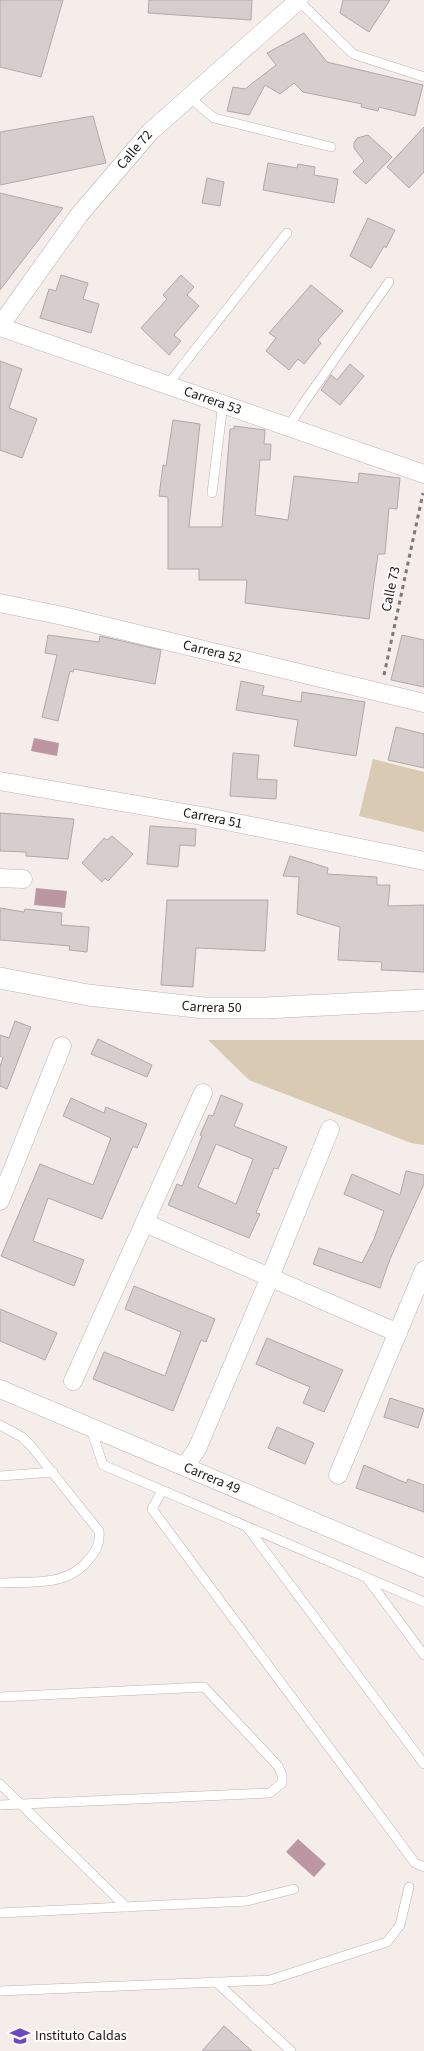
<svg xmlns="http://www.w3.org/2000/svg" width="424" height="2051" font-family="'Source Sans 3',sans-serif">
<rect width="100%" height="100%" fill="#f5edea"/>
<g fill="#d9cbb3">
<polygon points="373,759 424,772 424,832 359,816"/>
<polygon points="208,1040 424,1040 424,1145 411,1143 249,1080"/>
</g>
<g fill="#bd96a3">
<polygon points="34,738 59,743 57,756 31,751"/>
<polygon points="36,888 67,891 65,908 34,905"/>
<polygon points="298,1839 326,1864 314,1877 286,1852"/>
</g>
<g fill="#d6cecd" stroke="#b1a9a9" fill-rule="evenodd">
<polygon points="0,0 63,0 41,77 0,67"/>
<polygon points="149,0 252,0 251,20 148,13"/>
<polygon points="343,0 390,0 369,32 340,13"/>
<polygon points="304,33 327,62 423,85 415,116 379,107 378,111 361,107 362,104 303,92 294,83 280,94 265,85 249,115 227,111 233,87 245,89 276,65 267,53"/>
<polygon points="93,116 106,163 0,185 0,132"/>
<polygon points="424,127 424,172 409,188 387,167"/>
<polygon points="368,135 392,157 366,184 353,172 364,161 354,148 354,143 357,138"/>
<polygon points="268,163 297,168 298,164 315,167 314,175 338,179 334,203 263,190"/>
<polygon points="207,178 224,182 220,206 202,203"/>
<polygon points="0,193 63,208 0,290"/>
<polygon points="368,218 395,230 386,248 384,246 371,268 350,256"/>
<polygon points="61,275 88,283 83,299 99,304 91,333 40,318 49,289 56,291"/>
<polygon points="181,275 194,287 187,295 199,306 174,335 181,341 169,355 141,328 167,299 163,295"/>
<polygon points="311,285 343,311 318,340 321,343 304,364 298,359 289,370 266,351 276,338 269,333"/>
<polygon points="0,361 22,369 9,408 37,419 22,458 0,450"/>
<polygon points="350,364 364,376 340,405 321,390 331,375 337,380"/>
<polygon points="173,420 200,424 189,527 222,527 230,429 234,429 234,426 265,430 264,444 271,444 270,460 260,460 255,515 288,520 294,476 358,483 359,473 400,478 397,509 389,508 385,554 378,554 369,619 245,603 247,580 199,580 199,569 168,569 168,497 159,496 163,465 166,466"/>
<polygon points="48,635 99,642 100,636 161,650 155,684 74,669 73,672 70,671 58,721 42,717 57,655 45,653"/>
<polygon points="402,635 424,640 424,687 391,680"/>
<polygon points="241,681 264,686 262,695 301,702 302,692 365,702 356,756 294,746 298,720 236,710"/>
<polygon points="396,727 424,734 424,768 388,760"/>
<polygon points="233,753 259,755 257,779 277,780 276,799 230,796"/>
<polygon points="0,813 74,819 68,859 26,856 26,852 0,851"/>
<polygon points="150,826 196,829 195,846 180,845 178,867 147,864"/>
<polygon points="112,836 133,854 108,881 105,878 102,882 82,863 104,838 107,840"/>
<polygon points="290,856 328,868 327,874 377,877 377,885 390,885 388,906 424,905 424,972 381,970 382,962 338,960 340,927 297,914 299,877 283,876"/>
<polygon points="167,900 268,900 265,951 196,948 193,987 161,985"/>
<polygon points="0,908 24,912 25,909 62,913 61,925 89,927 87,952 69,950 70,946 0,940"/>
<polygon points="15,1021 31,1027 7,1089 0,1086 0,1066 3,1058 0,1056 0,1035 9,1038"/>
<polygon points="98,1039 152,1065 147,1077 91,1054"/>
<path d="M 221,1095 L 243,1104 L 234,1126 L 287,1147 L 278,1169 L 274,1168 L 256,1213 L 260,1214 L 249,1238 L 168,1205 L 177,1184 L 182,1186 L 202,1136 L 200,1135 L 209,1115 L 213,1116 ZM 216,1144 L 253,1159 L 236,1204 L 198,1187 Z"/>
<polygon points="71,1098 104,1113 106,1107 147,1124 137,1148 133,1146 102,1219 48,1198 33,1241 84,1260 74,1286 1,1256 40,1164 93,1185 111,1138 63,1116"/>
<polygon points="406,1171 424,1175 424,1184 390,1259 380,1288 313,1264 319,1248 362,1263 374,1239 384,1211 344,1194 352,1174 400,1195"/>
<polygon points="134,1286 215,1319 206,1342 201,1340 173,1411 93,1379 104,1352 165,1376 181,1332 125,1309"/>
<polygon points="0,1309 57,1333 45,1360 0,1341"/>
<polygon points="267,1338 343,1370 324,1412 303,1403 310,1387 256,1364"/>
<polygon points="390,1398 424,1409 418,1428 384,1417"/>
<polygon points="277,1427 314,1443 305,1464 268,1448"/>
<polygon points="364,1465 406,1483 408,1479 424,1485 424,1512 356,1488"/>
<polygon points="224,2026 252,2051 202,2051"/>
</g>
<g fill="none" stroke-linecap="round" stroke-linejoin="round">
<defs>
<g id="service">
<polyline points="298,0 353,54 424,77"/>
<polyline points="189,97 214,118 331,147"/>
<polyline points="168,384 287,233"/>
<polyline points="289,426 303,404 389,282"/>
<polyline points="212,493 223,403"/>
<path d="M 0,1425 L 22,1437 L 32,1447 L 99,1531 C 100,1543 97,1550 89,1559 C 68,1587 32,1581 0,1583"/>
<polyline points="91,1429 103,1465 424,1602"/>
<polyline points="0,1476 53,1472"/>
<polyline points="162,1491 152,1509 415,1863 424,1867"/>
<polyline points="247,1527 424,1764"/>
<polyline points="367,1578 424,1655"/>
<polyline points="0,1697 204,1687 278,1766 282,1775 282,1783 270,1793 0,1805"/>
<polyline points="0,1784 126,1907"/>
<polyline points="0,1913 247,1901 294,1889"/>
<polyline points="216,1982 291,2051"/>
<polyline points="0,1991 270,1980 387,1942 400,1925 409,1887"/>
</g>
<g id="minor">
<path id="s1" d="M 0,326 L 79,215 L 150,132 L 299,0"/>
<path id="s2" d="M 0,327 L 424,474"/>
<path id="s3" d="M 0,603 L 63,616 L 424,703"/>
<path id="s4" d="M 0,781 L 202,816 L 424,861"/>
<polyline points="0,878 23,879"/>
<polyline points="0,1201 62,1046"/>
<polyline points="145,1223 398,1333"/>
<polyline points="73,1381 203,1093"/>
<path id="s5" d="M 0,1389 L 424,1568"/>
<polyline points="185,1466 197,1449 270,1277 330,1129"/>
<polyline points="338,1475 424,1270"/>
</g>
<g id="tertiary">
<path id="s6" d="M 0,978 L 88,995 L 204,1008 L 265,1008 L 424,1000"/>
</g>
</defs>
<use href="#service" stroke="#bbb3b0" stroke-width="10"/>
<use href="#minor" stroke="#bbb3b0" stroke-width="19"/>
<use href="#tertiary" stroke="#bbb3b0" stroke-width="22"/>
<polyline stroke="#7e7876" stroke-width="3" stroke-dasharray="4 4" stroke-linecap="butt" points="384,675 423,493"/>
<use href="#service" stroke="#fff" stroke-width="9"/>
<use href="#minor" stroke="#fff" stroke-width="18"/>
<use href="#tertiary" stroke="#fff" stroke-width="21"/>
</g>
<defs>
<symbol id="school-bare" viewBox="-9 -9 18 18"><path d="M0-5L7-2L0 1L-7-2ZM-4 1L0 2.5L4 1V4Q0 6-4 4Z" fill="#6d48c1" stroke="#fefbfa" stroke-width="2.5" paint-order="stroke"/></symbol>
</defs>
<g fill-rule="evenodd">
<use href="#school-bare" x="6" y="2022" width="28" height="28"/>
</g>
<g text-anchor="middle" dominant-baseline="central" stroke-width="4" stroke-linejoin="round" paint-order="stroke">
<g font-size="14" fill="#1b1817" stroke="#fefbfa">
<text stroke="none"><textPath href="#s1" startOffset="222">Calle 72</textPath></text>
<text stroke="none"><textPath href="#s2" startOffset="225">Carrera 53</textPath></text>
<text transform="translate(391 589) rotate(-78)">Calle 73</text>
<text stroke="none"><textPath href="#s3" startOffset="218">Carrera 52</textPath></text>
<text stroke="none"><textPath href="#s4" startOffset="216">Carrera 51</textPath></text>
<text stroke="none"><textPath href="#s6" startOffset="214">Carrera 50</textPath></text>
<text stroke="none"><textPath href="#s5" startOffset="230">Carrera 49</textPath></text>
</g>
<g font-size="14" fill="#1b1817" stroke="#fefbfa" text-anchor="start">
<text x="35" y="2036">Instituto Caldas</text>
</g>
</g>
</svg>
